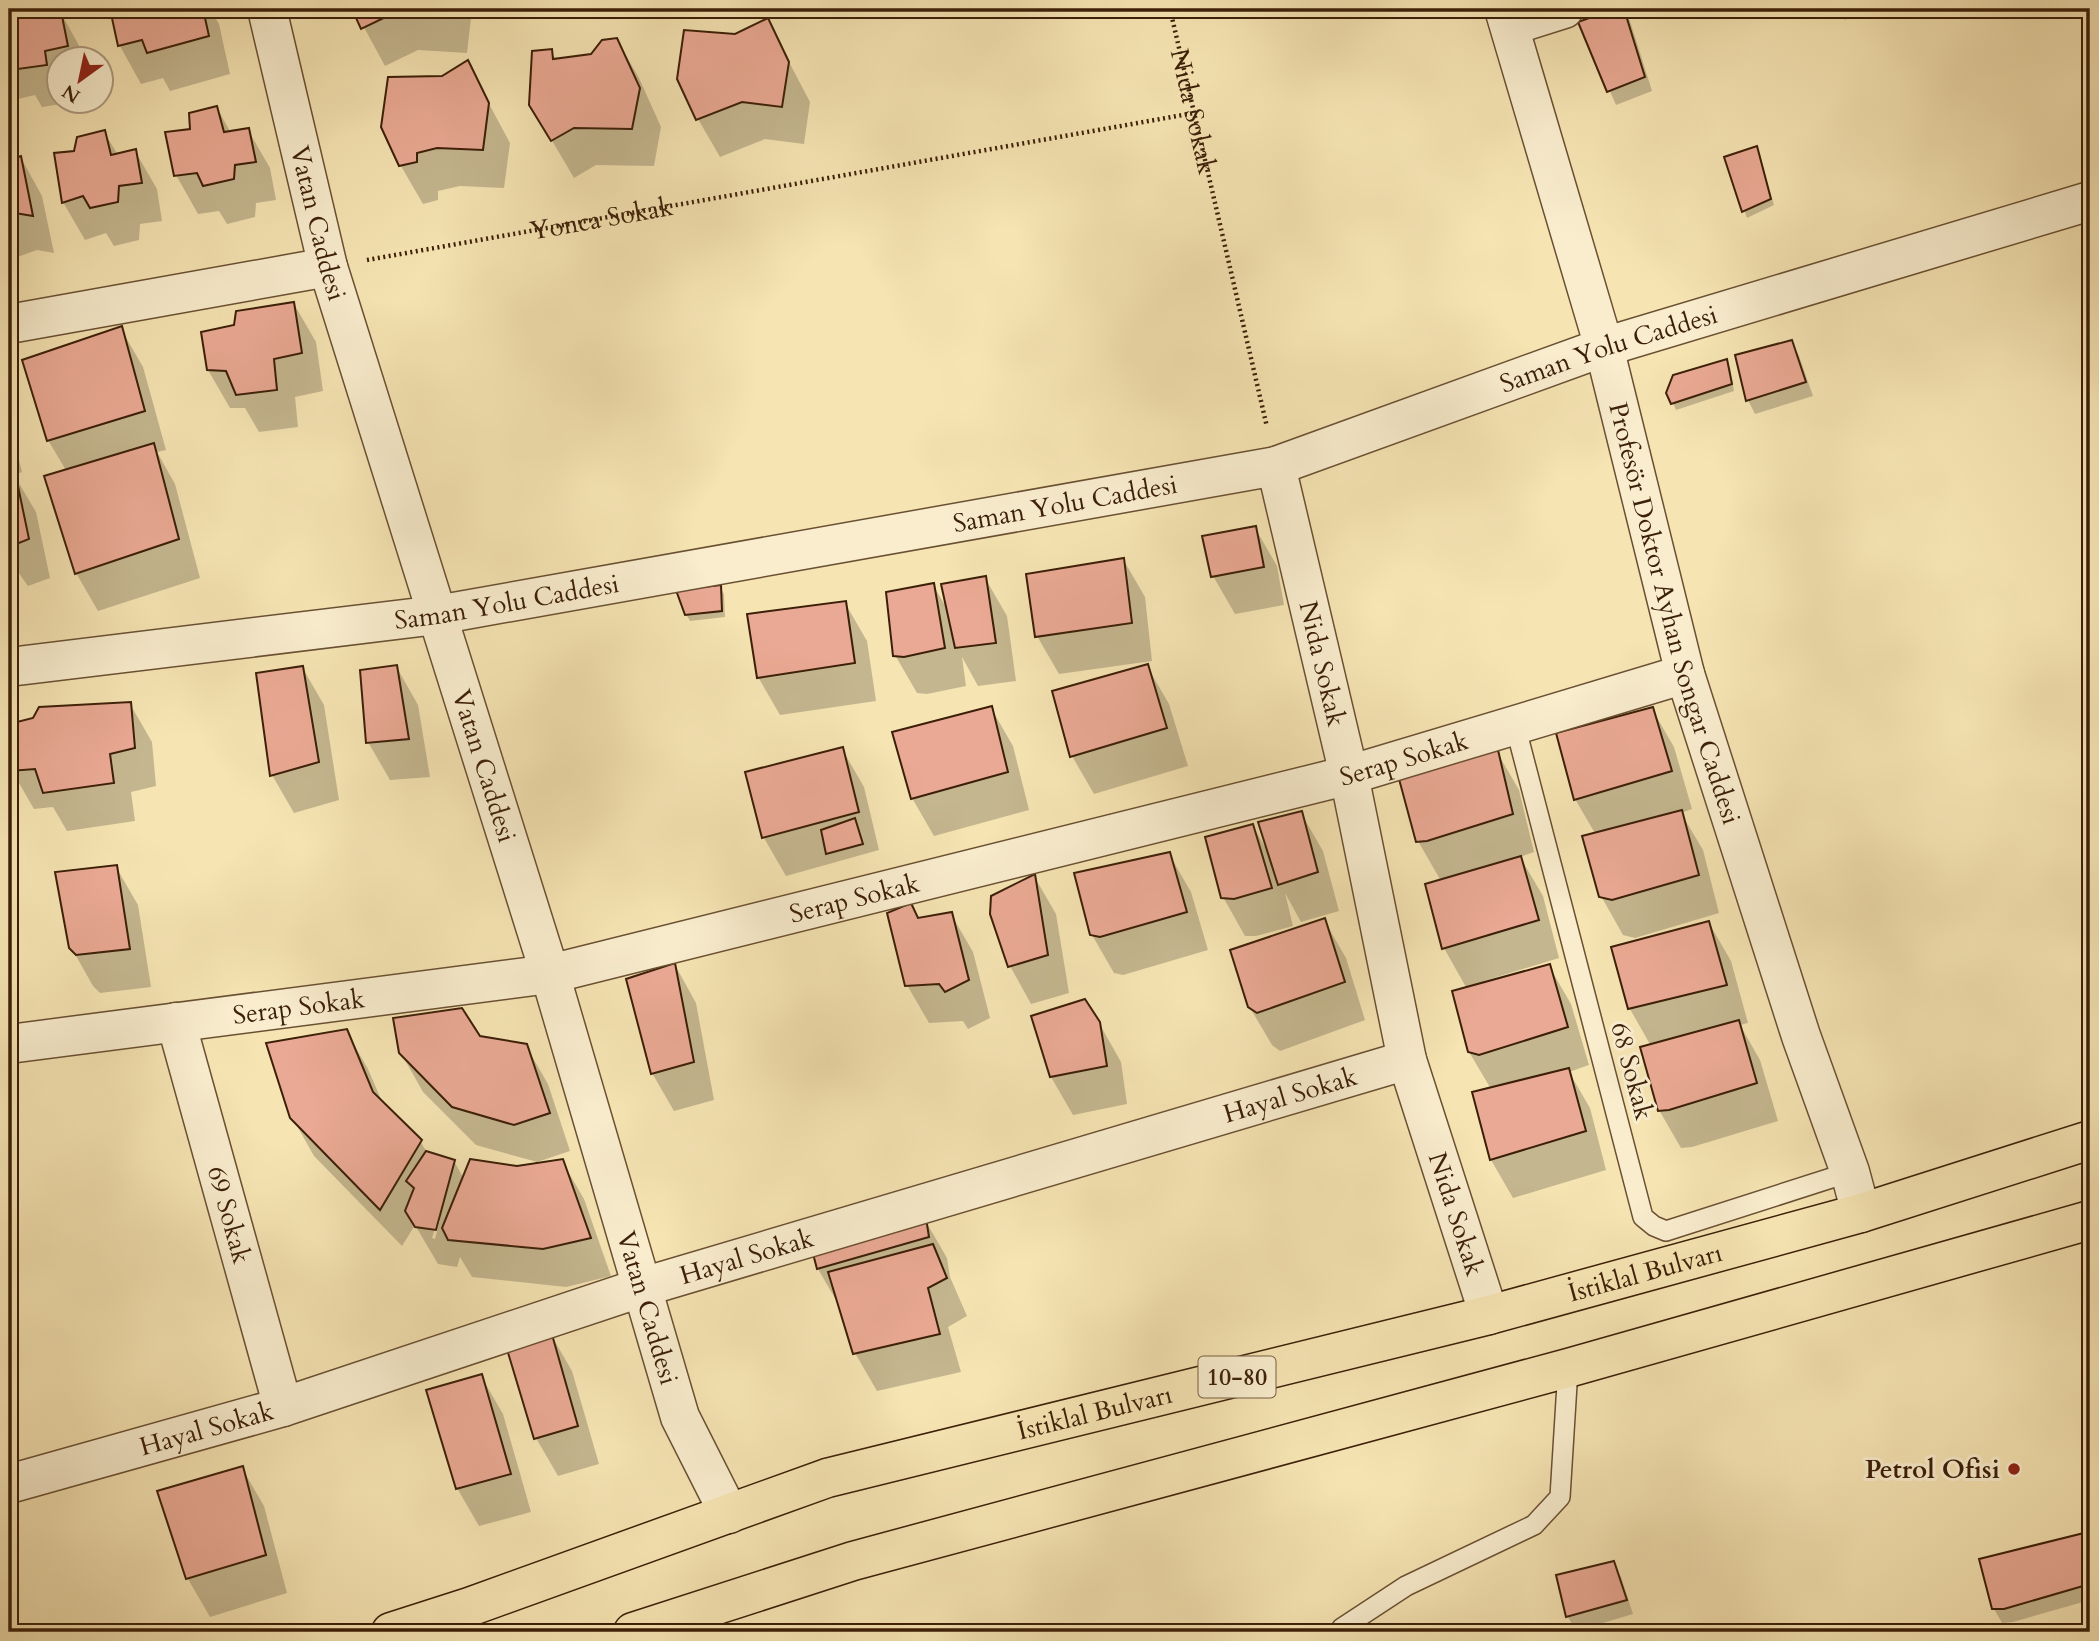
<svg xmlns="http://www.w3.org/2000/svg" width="2099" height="1641" font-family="Cardo,serif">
<rect width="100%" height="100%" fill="#f6e4b3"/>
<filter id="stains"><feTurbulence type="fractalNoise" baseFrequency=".00286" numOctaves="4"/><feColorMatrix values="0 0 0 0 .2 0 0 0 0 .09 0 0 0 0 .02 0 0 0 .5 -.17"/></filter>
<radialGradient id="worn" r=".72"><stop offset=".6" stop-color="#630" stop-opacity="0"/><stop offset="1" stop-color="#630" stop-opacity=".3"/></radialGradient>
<g fill="#0003" fill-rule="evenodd">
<polygon points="9,9 38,9 43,17 61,13 82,51 84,60 60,60 60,102 68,103 42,107 35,95 14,100 9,91"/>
<polygon points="111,9 210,9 219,24 230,74 170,91 163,78 141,84 120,46"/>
<polygon points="354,9 472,9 467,53 418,50 385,66"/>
<polygon points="1619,9 1623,9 1630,21 1652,91 1616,105 1580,23"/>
<polygon points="1840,9 1868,9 1845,20"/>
<polygon points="767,20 810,102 804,144 765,139 720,157 698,119 679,79 735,35"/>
<polygon points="617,40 639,78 661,127 654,166 596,165 574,178 531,105 551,51 556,60 592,55"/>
<polygon points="467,63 510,143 504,188 460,186 438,191 438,200 423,204 401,166 443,78"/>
<polygon points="217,108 231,133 248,130 270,168 276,200 256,203 255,217 227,224 219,211 198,214 176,175"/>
<polygon points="104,132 118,155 135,151 157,189 162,221 140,224 139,240 114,246 106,233 85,240 63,202"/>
<polygon points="1757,149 1774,205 1747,218 1726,158"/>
<polygon points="21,158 42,196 54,253 37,250 9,260 9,162"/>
<polygon points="294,304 316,342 323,391 295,397 298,427 259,432 245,408 230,408 208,370 235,326"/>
<polygon points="121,329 143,367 166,450 157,452 175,484 200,578 98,611 76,573 67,472 48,440"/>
<polygon points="1791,342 1799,356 1813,396 1755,414 1748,400"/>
<polygon points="1726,361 1730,367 1734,391 1676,410 1673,403"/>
<polygon points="9,419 22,472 14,475 36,512 50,578 28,586 18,572 16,596 9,598"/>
<polygon points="1255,528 1277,566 1284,605 1235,614 1213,576"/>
<polygon points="1123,559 1145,597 1152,661 1059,674 1037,636"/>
<polygon points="985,578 1007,616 1016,681 978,686 962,657 966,686 927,694 917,693 895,655 933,585 948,610"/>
<polygon points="720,587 724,594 725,617 690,621 686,614"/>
<polygon points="845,603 867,641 876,701 780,715 758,677"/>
<polygon points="396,666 418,705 430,777 390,780 368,742"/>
<polygon points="1147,666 1169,704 1188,766 1094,794 1072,756"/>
<polygon points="302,667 324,705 339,800 294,813 272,775 258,674"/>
<polygon points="130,704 152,742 156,786 131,792 135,821 67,831 53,807 34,809 12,771 9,726"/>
<polygon points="991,708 1013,746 1029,810 934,836 912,798"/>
<polygon points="1652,709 1674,747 1692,809 1681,813 1703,850 1719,913 1635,938 1623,935 1601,896 1596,835 1575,799"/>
<polygon points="842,749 864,787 879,850 786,876 764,838 747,773"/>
<polygon points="1497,752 1519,790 1534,852 1520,857 1543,896 1559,958 1484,981 1484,984 1549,966 1571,1004 1589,1065 1569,1072 1590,1108 1606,1170 1513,1198 1491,1160 1474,1094 1491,1089 1469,1052 1467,989 1444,948 1441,881 1418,841"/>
<polygon points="1301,813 1323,851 1339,911 1301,922 1285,893 1293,926 1256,936 1245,936 1223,897 1253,826 1269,854"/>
<polygon points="1169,854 1191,892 1208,950 1123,975 1114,973 1092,935"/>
<polygon points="116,867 138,905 151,987 100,993 93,986 71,947"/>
<polygon points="1034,876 1056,914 1069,993 1031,1004 1010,966"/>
<polygon points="951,914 973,952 990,1018 968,1029 963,1021 929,1023 907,985 919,920"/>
<polygon points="1324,920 1346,958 1365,1020 1280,1051 1272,1045 1249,1006"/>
<polygon points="1709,923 1731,961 1748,1023 1740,1025 1760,1060 1778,1121 1692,1147 1681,1148 1659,1110 1651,1046 1630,1009 1613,948"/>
<polygon points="675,965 696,1003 714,1100 674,1111 652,1073"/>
<polygon points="1033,1017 1099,1023 1121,1062 1127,1104 1073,1115 1051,1077"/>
<path d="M 346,1031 L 368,1069 L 383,1104 L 420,1141 L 428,1154 L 454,1161 L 464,1179 L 562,1161 L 584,1199 L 611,1276 L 566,1287 L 472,1277 L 460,1257 L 457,1267 L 438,1264 L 415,1225 L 402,1246 L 314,1156 L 292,1117 ZM 438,1219 L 440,1220 L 435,1239 L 432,1238 Z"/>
<polygon points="479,1037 526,1046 548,1084 570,1151 537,1162 476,1145 423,1092 401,1053"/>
<polygon points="925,1220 947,1258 950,1277 967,1316 948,1327 961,1372 877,1391 855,1353 840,1307 818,1269 813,1243"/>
<polygon points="550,1333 572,1371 599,1464 558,1476 536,1438"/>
<polygon points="481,1376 503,1414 531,1512 479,1526 457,1488"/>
<polygon points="242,1468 264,1506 287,1593 210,1617 188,1579 159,1492"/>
<polygon points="2087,1534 2090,1539 2090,1600 2013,1622 2002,1623 1994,1609"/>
<polygon points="1613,1563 1621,1577 1633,1614 1576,1631 1568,1617 1558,1577"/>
</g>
<g fill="#eaa994" stroke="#3c1f08" stroke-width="2">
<polygon points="9,9 37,9 40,16 61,11 68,46 45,51 47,65 18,69 13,57 9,58"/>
<polygon points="110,9 203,9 209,36 147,53 142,40 118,46"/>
<polygon points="352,9 447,9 446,16 396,12 361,29"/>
<polygon points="1614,9 1624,9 1645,77 1607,92 1578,22"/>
<polygon points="1838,9 1854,9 1840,14"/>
<polygon points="768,18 789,62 782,107 742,102 696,120 677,79 684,30 735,34"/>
<polygon points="617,38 640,88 632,129 574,128 551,141 529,105 532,51 552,49 553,59 591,54 602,40"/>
<polygon points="468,60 489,103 483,150 437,148 417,153 417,162 399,166 381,127 388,77 442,76"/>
<polygon points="217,106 224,132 249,128 256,162 235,165 234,179 203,186 197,173 174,176 165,132 190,129 189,113"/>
<polygon points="105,130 111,155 136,149 142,183 119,186 118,202 90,208 83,196 62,203 54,153 74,151 77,137"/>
<polygon points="1757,146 1771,199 1742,212 1724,157"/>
<polygon points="21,156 33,216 15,213 9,215 9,160"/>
<polygon points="294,302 302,353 274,359 277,390 236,395 226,371 207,370 201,332 234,325 236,311"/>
<polygon points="122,326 145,411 47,441 22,360"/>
<polygon points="1792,340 1806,382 1746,401 1735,355"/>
<polygon points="1727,359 1732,384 1671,404 1666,393 1673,375"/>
<polygon points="154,443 179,539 75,574 44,476"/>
<polygon points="15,472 29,539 9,547 9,474"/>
<polygon points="1256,526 1264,567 1211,577 1202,536"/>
<polygon points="1124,558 1132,623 1035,637 1026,574"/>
<polygon points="986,576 996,643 955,648 941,584"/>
<polygon points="934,583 945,648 904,657 893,656 886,592"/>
<polygon points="721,585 722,611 685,615 676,590"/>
<polygon points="846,601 855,663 757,678 747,614"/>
<polygon points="1148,664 1167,728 1070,757 1052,691"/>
<polygon points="397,665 409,739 366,743 360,670"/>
<polygon points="303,666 319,762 270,776 256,673"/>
<polygon points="131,702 135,748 110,754 114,783 43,793 35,769 10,771 9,724 33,718 39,707"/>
<polygon points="992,706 1008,772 911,799 892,732"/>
<polygon points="1653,707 1672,771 1574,800 1556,733"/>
<polygon points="843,747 859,812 762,838 745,772"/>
<polygon points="1498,750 1513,814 1427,841 1416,842 1399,779"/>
<polygon points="1682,810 1699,875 1612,900 1599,897 1582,836"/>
<polygon points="1302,811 1318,872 1278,885 1258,822"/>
<polygon points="855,818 863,844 826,854 821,830"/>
<polygon points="1253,824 1272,888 1234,899 1221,898 1205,837"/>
<polygon points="1170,852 1187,912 1100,937 1090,935 1074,873"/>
<polygon points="1521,856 1539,920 1442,949 1425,884"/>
<polygon points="117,865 130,949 76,955 69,948 55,872"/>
<polygon points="1035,874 1048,955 1008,967 990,914 991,896"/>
<polygon points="911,903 918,918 952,912 969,980 945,992 939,984 905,986 887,913"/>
<polygon points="1325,918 1345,982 1257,1013 1248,1007 1230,950"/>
<polygon points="1709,921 1727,985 1628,1009 1611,947"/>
<polygon points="675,963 694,1062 651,1074 626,979"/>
<polygon points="1550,964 1568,1027 1479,1055 1468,1052 1452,991"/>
<polygon points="1085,999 1100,1022 1107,1066 1050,1077 1031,1016"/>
<polygon points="462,1008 480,1036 527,1044 550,1113 514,1125 452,1107 399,1053 393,1018"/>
<polygon points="1739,1020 1757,1083 1669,1110 1658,1111 1640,1047"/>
<polygon points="347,1029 373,1092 422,1140 380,1210 290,1118 266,1043"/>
<polygon points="1569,1068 1586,1131 1490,1160 1472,1092"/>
<polygon points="426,1151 455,1160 436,1230 415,1227 405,1211 414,1188 406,1181"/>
<polygon points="470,1159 517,1166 563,1159 591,1238 543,1249 448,1240 442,1228"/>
<polygon points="926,1218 929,1237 817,1269 810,1242"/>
<polygon points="933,1244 947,1278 928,1288 940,1334 853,1354 828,1272"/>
<polygon points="551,1331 578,1426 534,1439 506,1346"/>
<polygon points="482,1374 511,1474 456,1489 426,1390"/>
<polygon points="243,1466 266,1555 186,1579 157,1491"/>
<polygon points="2088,1532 2090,1539 2090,1584 2004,1609 1992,1609 1979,1559"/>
<polygon points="1614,1561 1627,1600 1566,1617 1556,1575"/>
</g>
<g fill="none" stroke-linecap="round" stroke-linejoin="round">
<defs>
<g id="lane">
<polyline points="1515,725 1643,1217 1654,1226 1666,1231 1850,1172"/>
<polyline points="1342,1632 1342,1628 1406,1586 1534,1525 1560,1497 1568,1368"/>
</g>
<g id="street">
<path id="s3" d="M 267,9 L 328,267 L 550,974 L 680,1417 L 729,1514"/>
<path id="s4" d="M 1504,9 L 1604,347 L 1685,674 L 1801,1036 L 1850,1172 L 1861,1213"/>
<polyline points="1510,26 1564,9"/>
<polyline points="9,324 328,267"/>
<path id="s5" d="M 1276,466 L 1349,775 L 1407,1060 L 1489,1315"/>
<path id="s6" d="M 9,667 L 437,615 L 1276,466 L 1604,347 L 2090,201"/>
<path id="s7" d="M 176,1022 L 283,1407"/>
<path id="s8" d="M 9,1044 L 550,974 L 1349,775 L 1685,674"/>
<path id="s9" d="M 9,1484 L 283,1407 L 643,1287 L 1407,1060"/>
</g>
<g id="primary">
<path id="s10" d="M 391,1632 L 469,1607 L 827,1478 L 1489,1315 L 1861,1213 L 2090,1140"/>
<polyline points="633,1632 853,1561 1568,1368 2090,1220"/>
</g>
</defs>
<use href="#lane" stroke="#6a5033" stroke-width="22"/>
<use href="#street" stroke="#6a5033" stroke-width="41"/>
<use href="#primary" stroke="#3c1f08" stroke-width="41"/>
<g stroke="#3c1f08" stroke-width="4.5" stroke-dasharray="2 3.5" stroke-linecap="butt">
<path id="s1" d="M 1170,9 L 1267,427"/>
<path id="s2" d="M 367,260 L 1194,113"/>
</g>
<use href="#lane" stroke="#f9edce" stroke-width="19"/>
<use href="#street" stroke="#f9edce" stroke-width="38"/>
<use href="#primary" stroke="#f6e4b3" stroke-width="38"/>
</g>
<circle fill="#8f2418" stroke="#f9edce" stroke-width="2.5" cx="2014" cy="1469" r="7"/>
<g text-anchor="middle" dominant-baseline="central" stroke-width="6" stroke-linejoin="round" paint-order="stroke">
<rect fill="#f9edce" stroke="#755d43" stroke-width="2" x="1198.5" y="1356.5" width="77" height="41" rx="5"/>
<g font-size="24" font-weight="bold" fill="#3c1f08">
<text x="1237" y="1377">10-80</text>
</g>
<g font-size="26" fill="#3c1f08" stroke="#f9edce">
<text stroke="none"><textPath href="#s1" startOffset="105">Nida Sokak</textPath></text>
<text stroke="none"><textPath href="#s2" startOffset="238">Yonca Sokak</textPath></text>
<text stroke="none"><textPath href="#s3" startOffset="220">Vatan Caddesi</textPath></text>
<text stroke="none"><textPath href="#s6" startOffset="1636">Saman Yolu Caddesi</textPath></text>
<text stroke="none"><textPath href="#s6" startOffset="1069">Saman Yolu Caddesi</textPath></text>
<text stroke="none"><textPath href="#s6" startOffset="502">Saman Yolu Caddesi</textPath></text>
<text stroke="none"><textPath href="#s4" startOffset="628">Profesör Doktor Ayhan Songar Caddesi</textPath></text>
<text stroke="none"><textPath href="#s5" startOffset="203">Nida Sokak</textPath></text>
<text stroke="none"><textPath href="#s8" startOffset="1426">Serap Sokak</textPath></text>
<text stroke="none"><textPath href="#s3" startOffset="788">Vatan Caddesi</textPath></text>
<text stroke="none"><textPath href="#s8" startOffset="859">Serap Sokak</textPath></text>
<text stroke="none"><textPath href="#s8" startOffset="292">Serap Sokak</textPath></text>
<text transform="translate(1632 1071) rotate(75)">68 Sokak</text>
<text stroke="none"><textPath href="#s9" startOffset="1339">Hayal Sokak</textPath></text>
<text stroke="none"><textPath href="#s7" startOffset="200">69 Sokak</textPath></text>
<text stroke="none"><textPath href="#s5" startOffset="770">Nida Sokak</textPath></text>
<text stroke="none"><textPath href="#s9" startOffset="772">Hayal Sokak</textPath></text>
<text stroke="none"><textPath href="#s10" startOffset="1306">İstiklal Bulvarı</textPath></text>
<text stroke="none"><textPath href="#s3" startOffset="1354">Vatan Caddesi</textPath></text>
<text stroke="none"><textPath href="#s10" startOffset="738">İstiklal Bulvarı</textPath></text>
<text stroke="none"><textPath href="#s9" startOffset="205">Hayal Sokak</textPath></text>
</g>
<g font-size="26" font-weight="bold" fill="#3c1f08" stroke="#f9edce" text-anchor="end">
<text x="2000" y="1469">Petrol Ofisi</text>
</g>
</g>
<rect width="2099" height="1641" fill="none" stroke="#f6e4b3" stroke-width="35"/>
<rect x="10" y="10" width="2078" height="1620" fill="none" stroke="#3c1f08" stroke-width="3.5"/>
<rect x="18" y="18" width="2064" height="1606" fill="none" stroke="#3c1f08" stroke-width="2"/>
<g transform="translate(80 80) rotate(213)"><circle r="33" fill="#f9edce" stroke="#ad9b7f" stroke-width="2"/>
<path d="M0-5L12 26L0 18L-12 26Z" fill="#8f2418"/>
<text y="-10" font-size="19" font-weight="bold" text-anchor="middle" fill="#3c1f08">N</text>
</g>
<rect width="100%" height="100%" filter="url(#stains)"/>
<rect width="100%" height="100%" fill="url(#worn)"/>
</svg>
